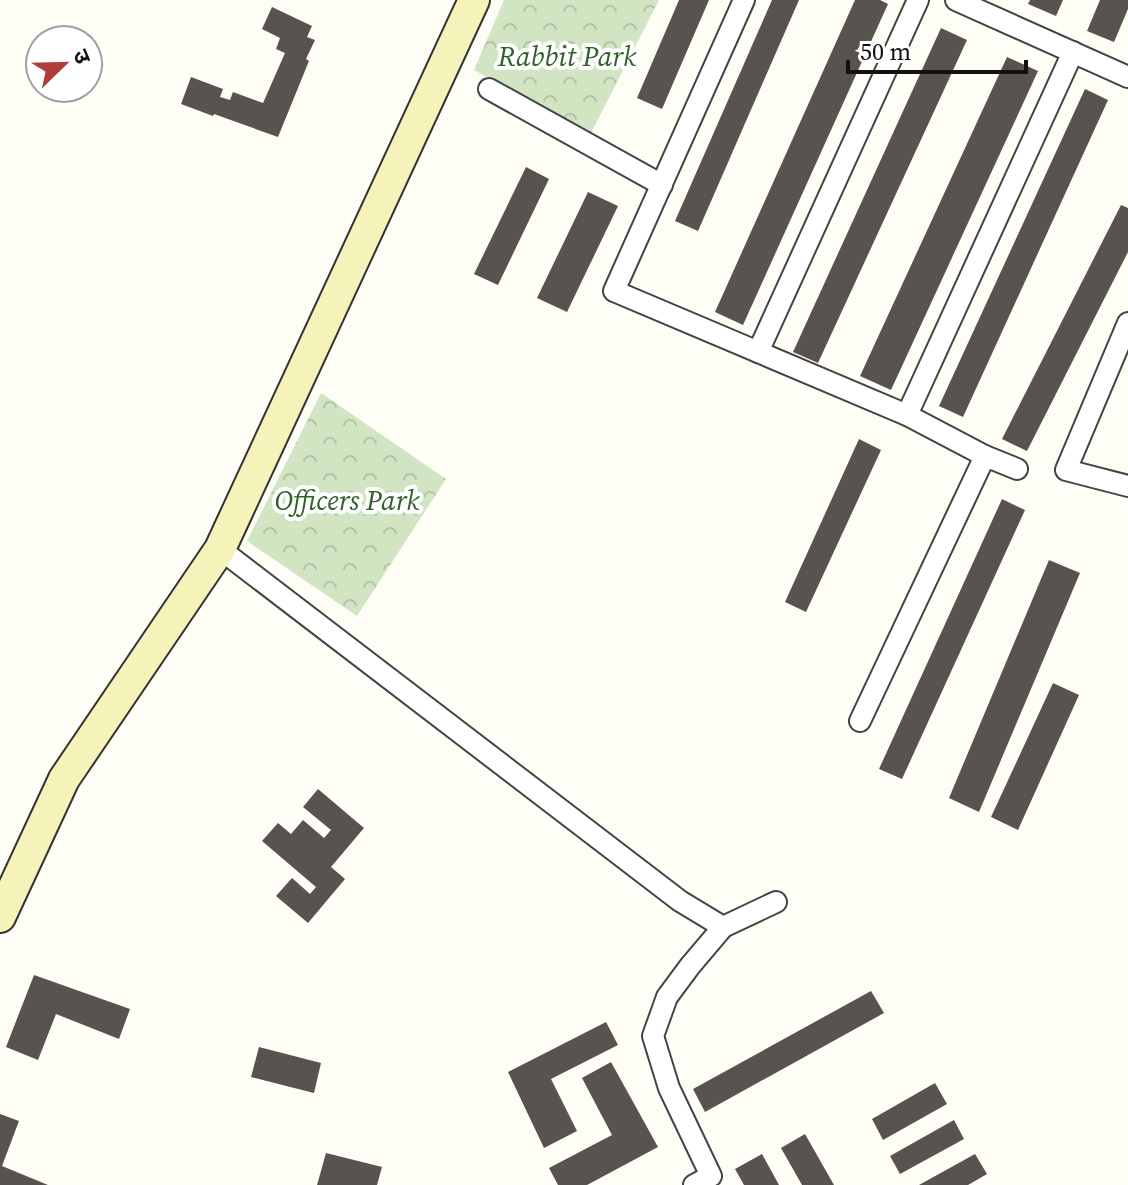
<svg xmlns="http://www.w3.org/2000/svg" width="1128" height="1185" font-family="'Source Serif 4','Noto Sans Devanagari',serif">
<defs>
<pattern id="park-crowns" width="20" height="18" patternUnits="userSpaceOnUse" patternTransform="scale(2)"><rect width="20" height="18" fill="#d2e5c2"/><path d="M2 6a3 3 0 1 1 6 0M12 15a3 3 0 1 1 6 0" fill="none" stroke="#b3c3a6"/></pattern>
</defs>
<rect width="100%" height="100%" fill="#fefdf6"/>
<g fill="url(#park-crowns)">
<polygon points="504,0 659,0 591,133 474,70"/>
<polygon points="321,393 446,479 357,616 247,541"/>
</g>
<g fill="#58534e">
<polygon points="679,0 709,0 662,109 637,98"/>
<polygon points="772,0 799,0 698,231 675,221"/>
<polygon points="855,0 880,0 888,4 743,325 715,312"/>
<polygon points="1030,0 1063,0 1056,16 1028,4"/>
<polygon points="1100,0 1128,0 1128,9 1114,42 1087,31"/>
<polygon points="272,7 312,26 307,37 315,40 306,59 309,61 278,137 214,114 213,116 181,104 191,77 223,89 220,97 230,100 233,92 263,103 285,53 276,49 280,38 262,29"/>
<polygon points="941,28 967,40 818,363 793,352"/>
<polygon points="1007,57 1038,71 891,390 860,376"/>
<polygon points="1085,89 1108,100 963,417 939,406"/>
<polygon points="526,167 549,179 498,285 474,274"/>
<polygon points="588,192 618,206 567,312 537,298"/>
<polygon points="1121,205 1128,208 1128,252 1027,451 1002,439"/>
<polygon points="859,439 881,450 806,612 785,602"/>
<polygon points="1002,499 1025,510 902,779 879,769"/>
<polygon points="1049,560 1080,573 979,812 949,798"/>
<polygon points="1053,683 1079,695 1018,830 991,817"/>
<polygon points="318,789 364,828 331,867 345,879 308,923 276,896 292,878 310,894 316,887 262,841 278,823 291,834 303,820 324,838 331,830 303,807"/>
<polygon points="34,975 130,1009 119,1039 56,1014 38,1060 6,1047"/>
<polygon points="871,991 884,1013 705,1112 693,1089"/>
<polygon points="606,1022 618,1045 551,1079 577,1131 544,1148 508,1072"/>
<polygon points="259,1047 321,1063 314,1093 251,1077"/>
<polygon points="611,1062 658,1147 587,1185 558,1185 549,1168 612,1135 582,1078"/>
<polygon points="935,1083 947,1104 883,1140 872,1119"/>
<polygon points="0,1114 19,1121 2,1166 48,1185 0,1185"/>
<polygon points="954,1120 964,1139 900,1174 890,1156"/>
<polygon points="805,1134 834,1185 802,1185 781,1148"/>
<polygon points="326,1153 382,1167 377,1185 317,1185"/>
<polygon points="762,1154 779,1185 744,1185 735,1169"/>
<polygon points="975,1154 987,1174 968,1185 919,1185"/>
</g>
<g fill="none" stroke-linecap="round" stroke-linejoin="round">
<defs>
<g id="street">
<polyline points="744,0 614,291 907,415 985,456 1017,469"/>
<polyline points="956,0 1128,77"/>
<polyline points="489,89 662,185"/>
<polyline points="1128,323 1066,470 1128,486"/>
<polyline points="758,352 918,0"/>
<polyline points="907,415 1073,52"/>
<polyline points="220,549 680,901 723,927 776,902"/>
<polyline points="860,721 985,456"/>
<polyline points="694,1185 711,1176 669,1088 653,1036 667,997 690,966 723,927"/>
</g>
<polyline id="secondary" points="0,917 64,779 220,549 474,0"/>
</defs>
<use href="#street" stroke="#444" stroke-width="24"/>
<use href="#secondary" stroke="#333" stroke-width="34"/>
<use href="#street" stroke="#fff" stroke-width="20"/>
<use href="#secondary" stroke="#f5f3b9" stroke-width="30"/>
</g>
<g text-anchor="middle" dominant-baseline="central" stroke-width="8" stroke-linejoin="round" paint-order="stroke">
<g font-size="28" font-style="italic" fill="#306128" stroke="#fff">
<text x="567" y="56">Rabbit Park</text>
<text x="347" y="500">Officers Park</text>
</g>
</g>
<g transform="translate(64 64) rotate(67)"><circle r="38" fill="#ffffff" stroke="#a0a0a0" stroke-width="2"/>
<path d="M0-6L14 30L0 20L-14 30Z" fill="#b03d39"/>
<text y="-12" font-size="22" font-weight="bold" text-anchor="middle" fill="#111111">उ</text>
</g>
<path d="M848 60v12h178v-12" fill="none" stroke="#111111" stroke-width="4"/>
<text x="860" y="60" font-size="24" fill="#111111" stroke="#ffffff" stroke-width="6" paint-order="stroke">50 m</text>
</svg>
